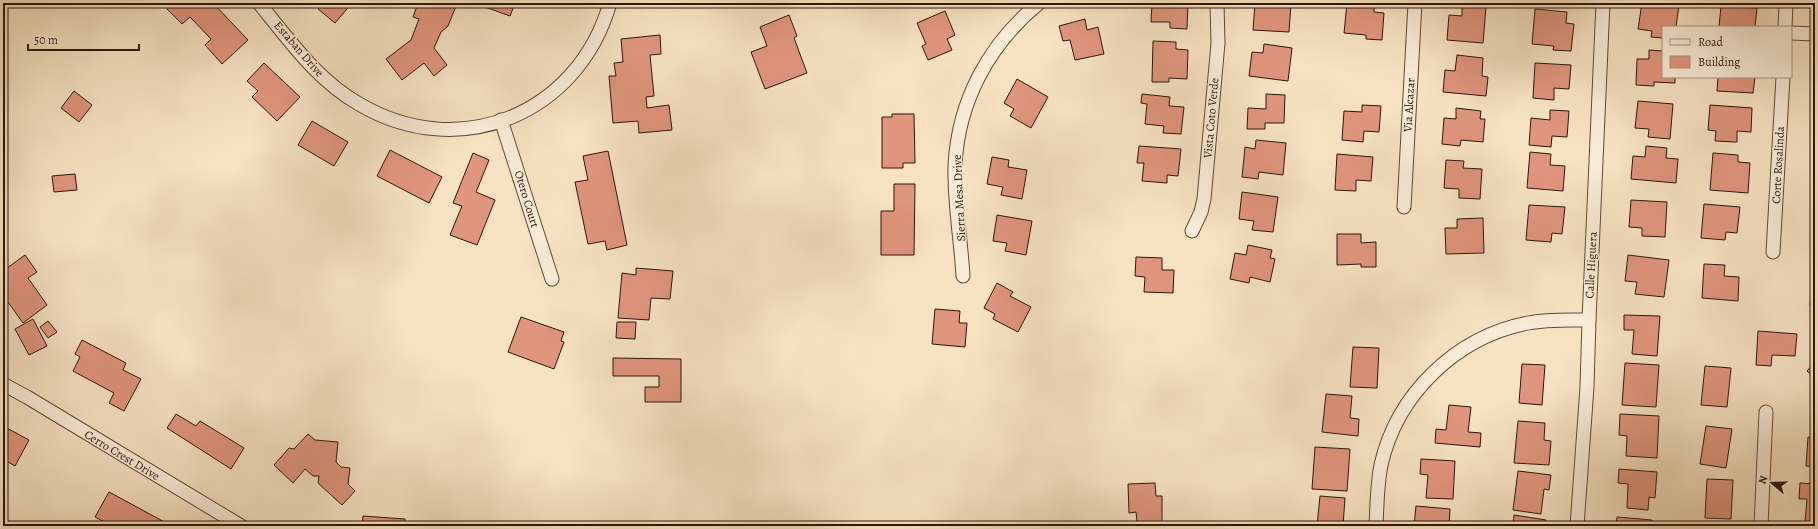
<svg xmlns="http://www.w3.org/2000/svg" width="1818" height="529" font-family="Alegreya,serif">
<rect width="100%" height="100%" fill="#f6e2c1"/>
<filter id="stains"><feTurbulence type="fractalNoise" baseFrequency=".005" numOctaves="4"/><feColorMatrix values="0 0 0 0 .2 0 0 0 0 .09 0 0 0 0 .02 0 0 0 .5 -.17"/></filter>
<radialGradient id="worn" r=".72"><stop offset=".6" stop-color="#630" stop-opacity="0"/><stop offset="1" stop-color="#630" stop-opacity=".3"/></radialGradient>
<g fill="#e0957e" stroke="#2e1508">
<polygon points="171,3 213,3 248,40 222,64 205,45 211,39 190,17 182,24 166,8"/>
<polygon points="324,3 352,3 335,23 318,9"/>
<polygon points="418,3 449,3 456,6 448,26 441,32 434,48 447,65 434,76 424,63 402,80 386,59 411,40 419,19 413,17"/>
<polygon points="483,3 515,3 510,16 482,6"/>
<polygon points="1152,3 1188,3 1187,29 1170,28 1170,22 1151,22"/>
<polygon points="1255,3 1291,3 1289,32 1253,30"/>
<polygon points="1347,3 1374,4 1374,12 1384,13 1382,40 1366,39 1366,35 1344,33"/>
<polygon points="1642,3 1679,5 1676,27 1663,27 1663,38 1651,37 1652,31 1638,29"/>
<polygon points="1462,6 1486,7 1483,43 1447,40 1449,15 1462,16"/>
<polygon points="1721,6 1757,8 1755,27 1719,27"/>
<polygon points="1535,9 1567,12 1566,23 1574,24 1571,51 1553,50 1554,46 1532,44"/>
<polygon points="945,11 955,35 947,39 952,50 928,60 922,46 926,44 917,23"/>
<polygon points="789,15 797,36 794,38 807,73 765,89 751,52 767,46 760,27"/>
<polygon points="1085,19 1087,30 1098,27 1104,54 1075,60 1070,40 1063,41 1059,26"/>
<polygon points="660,35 661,54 650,55 654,96 646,97 647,108 669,105 672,130 639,133 638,121 613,123 609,76 616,76 614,63 623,62 621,39"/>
<polygon points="1153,41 1176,42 1176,49 1188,50 1187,79 1169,78 1169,82 1152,82"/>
<polygon points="1264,44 1292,48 1288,81 1249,76 1252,52 1263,53"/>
<polygon points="1649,50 1663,51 1663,77 1675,77 1675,83 1654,82 1654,86 1636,85 1637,59 1649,59"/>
<polygon points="1457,55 1483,58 1482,76 1488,77 1486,96 1443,92 1445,70 1455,71"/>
<polygon points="264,63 300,97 277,121 252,97 258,91 247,81"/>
<polygon points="1535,63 1571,65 1569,89 1554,88 1554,100 1533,98"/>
<polygon points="1718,77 1755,77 1753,93 1717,91"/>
<polygon points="1017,79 1048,97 1031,128 1010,116 1014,109 1004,103"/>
<polygon points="74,91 92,105 79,122 61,108"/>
<polygon points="1142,94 1170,97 1169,106 1184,107 1181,134 1163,133 1164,126 1145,124 1147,104 1141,103"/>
<polygon points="1266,94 1285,95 1284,123 1265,123 1265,129 1247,129 1248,108 1266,109"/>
<polygon points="1638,101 1673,104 1670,139 1648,137 1649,129 1635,128"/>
<polygon points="1362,105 1381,106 1379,132 1364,131 1363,142 1342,140 1344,111 1362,112"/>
<polygon points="1710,105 1752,108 1751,132 1737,131 1737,142 1715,141 1716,131 1708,130"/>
<polygon points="1456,108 1481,111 1480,119 1485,119 1483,142 1461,140 1460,146 1442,144 1444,118 1456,119"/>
<polygon points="1550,110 1569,111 1567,137 1552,136 1551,147 1529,145 1531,118 1550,120"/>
<polygon points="892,114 914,114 915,163 903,163 903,168 882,168 882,117 892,117"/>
<polygon points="312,121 348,142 334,166 298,145"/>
<polygon points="1256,140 1286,143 1283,175 1259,172 1258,179 1242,177 1245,147 1255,149"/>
<polygon points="1139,146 1181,149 1178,176 1167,175 1167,183 1142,181 1144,163 1137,163"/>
<polygon points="1646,146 1667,148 1666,158 1678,159 1676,183 1631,179 1633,156 1645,157"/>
<polygon points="390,150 442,177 429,203 377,176"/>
<polygon points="608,151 627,245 607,250 605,241 588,244 575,182 588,180 583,156"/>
<polygon points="1530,152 1551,154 1550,165 1565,166 1563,191 1527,188"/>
<polygon points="473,153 489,160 476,192 495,200 477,245 450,235 462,206 453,203"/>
<polygon points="1713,153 1738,155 1738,162 1750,163 1748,193 1710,190"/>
<polygon points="1337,154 1373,157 1371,181 1356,180 1356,191 1335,190"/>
<polygon points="992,157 1009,160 1008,167 1027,170 1022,199 1001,195 1003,187 987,184"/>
<polygon points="1446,160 1464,161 1463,168 1482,169 1480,199 1459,198 1459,189 1444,188"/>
<polygon points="1815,163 1815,190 1813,189"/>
<polygon points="75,174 77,190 54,192 52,176"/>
<polygon points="894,184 915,184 914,255 881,255 881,211 894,211"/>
<polygon points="1242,192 1278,197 1273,232 1252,230 1254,221 1239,219"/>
<polygon points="1631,200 1667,202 1665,237 1642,236 1642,228 1629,227"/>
<polygon points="1704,204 1740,207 1737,233 1726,232 1725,240 1701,238"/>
<polygon points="1529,205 1565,207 1562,234 1552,233 1551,242 1526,240"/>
<polygon points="997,215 1032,221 1026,255 1005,251 1007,243 993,241"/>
<polygon points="1483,218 1484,253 1446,254 1445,228 1457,228 1457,219"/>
<polygon points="1337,234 1361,234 1361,243 1376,242 1376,267 1361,267 1361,264 1337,265"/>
<polygon points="1248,245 1272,250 1270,258 1275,259 1270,282 1250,277 1249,283 1230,279 1235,253 1246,255"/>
<polygon points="25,255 37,272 28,278 47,305 23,323 3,295 3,271"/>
<polygon points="1628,255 1669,260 1664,297 1635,294 1637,282 1625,281"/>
<polygon points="1136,257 1162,258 1162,270 1174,270 1173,293 1144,292 1145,277 1135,276"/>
<polygon points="1704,264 1725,265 1724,276 1739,277 1738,301 1702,298"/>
<polygon points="636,268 673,271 670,299 651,298 649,320 618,318 622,273 636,275"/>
<polygon points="1813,280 1815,280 1815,306 1810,305"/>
<polygon points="997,283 1013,292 1010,296 1031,307 1018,332 993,319 995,314 984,308"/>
<polygon points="935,309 960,311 959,323 967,323 965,347 932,344"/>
<polygon points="1624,315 1660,316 1657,356 1632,354 1634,330 1624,330"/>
<polygon points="521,317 564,332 561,341 564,342 554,369 508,352"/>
<polygon points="33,319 47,346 29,355 15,329"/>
<polygon points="48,321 57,332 48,338 40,327"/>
<polygon points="617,322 636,322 635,339 616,338"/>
<polygon points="1758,331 1797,334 1795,356 1772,355 1771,366 1756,365"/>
<polygon points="82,340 126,363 123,370 141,379 124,411 109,403 114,393 73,371 80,357 75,354"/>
<polygon points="1353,347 1379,348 1377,388 1350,387"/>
<polygon points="613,358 681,359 681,402 645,402 645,387 659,387 659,376 613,376"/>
<polygon points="1815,362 1815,378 1807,371"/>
<polygon points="1625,363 1659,365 1656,407 1622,405"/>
<polygon points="1522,364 1545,365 1542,405 1519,403"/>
<polygon points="1705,366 1731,368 1727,407 1701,405"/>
<polygon points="1326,394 1352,396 1350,418 1359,419 1358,436 1322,432"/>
<polygon points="1449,405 1471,407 1468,432 1481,433 1480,447 1435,443 1436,429 1446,430"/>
<polygon points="176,414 196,426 200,421 244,448 231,469 167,428"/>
<polygon points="1620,414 1659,416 1657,458 1626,456 1627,436 1619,435"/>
<polygon points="1518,421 1545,423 1544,440 1551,441 1549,465 1514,463"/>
<polygon points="3,426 29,440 15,466 3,459"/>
<polygon points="1706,426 1732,429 1726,468 1700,464"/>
<polygon points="308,434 315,440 338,442 336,462 341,467 350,468 348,484 355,491 342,505 318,483 319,476 313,476 305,469 293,483 274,465 289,448 294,449"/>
<polygon points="1808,437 1815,438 1815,467 1806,466"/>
<polygon points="1315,447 1350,449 1347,491 1312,489"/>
<polygon points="1421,459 1455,461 1453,499 1426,498 1428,475 1420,474"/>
<polygon points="1619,469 1657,472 1655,498 1649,497 1648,510 1627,508 1628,484 1618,483"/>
<polygon points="1518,471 1551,475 1549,490 1544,489 1541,514 1513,510"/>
<polygon points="1707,479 1733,480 1731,519 1705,518"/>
<polygon points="1155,483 1156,496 1162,496 1162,526 1117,526 1117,522 1137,522 1136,512 1129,513 1128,484"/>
<polygon points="1800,483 1815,484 1815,522 1805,522 1807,499 1799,499"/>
<polygon points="109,492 170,525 169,526 112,526 95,517"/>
<polygon points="1320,496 1345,498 1343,526 1317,526"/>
<polygon points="1416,506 1450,509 1449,526 1414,526"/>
<polygon points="1514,515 1546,520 1545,526 1513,526"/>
<polygon points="363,516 405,519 405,526 362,526"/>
<polygon points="1617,517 1652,520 1651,526 1616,526"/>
<polygon points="1696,524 1728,526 1696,526"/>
</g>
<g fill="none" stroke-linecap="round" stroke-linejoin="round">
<defs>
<g id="street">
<path d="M 259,3 C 289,40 317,80 359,104 C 459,163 578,115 610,3"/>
<polyline points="1785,27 1786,3"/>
<polyline points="1791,33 1815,34"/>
<polyline points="501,120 552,279"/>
<polyline points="1404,207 1415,3"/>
<polyline points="1192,231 1201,212 1204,199 1218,43 1217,3"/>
<polyline points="1773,252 1783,77"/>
<path d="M 963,276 C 961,240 954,203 955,166 C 958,101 989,44 1039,3"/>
<polyline points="3,384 27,397 241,526"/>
<path d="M 1376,526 C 1377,506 1377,485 1381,465 C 1397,394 1456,337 1528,323 C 1548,319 1568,320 1589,320"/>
<polyline points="1577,526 1587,387 1589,320 1603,3"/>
<polyline points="1761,526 1766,412"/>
</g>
</defs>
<use href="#street" stroke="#604836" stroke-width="15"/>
<use href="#street" stroke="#f9ecd7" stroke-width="13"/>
</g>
<g text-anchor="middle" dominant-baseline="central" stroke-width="3" stroke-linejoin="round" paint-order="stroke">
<g font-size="12" fill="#2e1508" stroke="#f9ecd7">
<text transform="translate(299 49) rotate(49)">Estaban Drive</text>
<text transform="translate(1409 105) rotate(-87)">Via Alcazar</text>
<text transform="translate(1211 118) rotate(-85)">Vista Coto Verde</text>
<text transform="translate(1778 165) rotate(-87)">Corte Rosalinda</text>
<text transform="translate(959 198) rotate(-93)">Sierra Mesa Drive</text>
<text transform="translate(527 199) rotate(73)">Otero Court</text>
<text transform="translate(1591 265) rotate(-87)">Calle Higuera</text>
<text transform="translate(122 455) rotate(31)">Cerro Crest Drive</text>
</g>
</g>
<rect width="1818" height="529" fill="none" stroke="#f6e2c1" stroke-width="16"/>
<rect x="4" y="4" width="1810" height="521" fill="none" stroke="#2e1508" stroke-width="2"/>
<rect x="8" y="8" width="1802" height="513" fill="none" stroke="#2e1508"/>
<rect x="1662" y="26" width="130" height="52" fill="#f9ecd7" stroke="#a89684"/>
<rect x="1670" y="39" width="20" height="6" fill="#f9ecd7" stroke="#a89684"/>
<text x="1698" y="46" font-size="12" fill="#2e1508">Road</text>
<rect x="1670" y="56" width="20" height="12" fill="#e0957e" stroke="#a89684"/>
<text x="1698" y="66" font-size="12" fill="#2e1508">Building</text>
<g transform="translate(1772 483) rotate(289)" stroke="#f9ecd7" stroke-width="3" paint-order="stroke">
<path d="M0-3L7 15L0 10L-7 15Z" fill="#2e1508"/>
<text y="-6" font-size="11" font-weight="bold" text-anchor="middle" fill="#2e1508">N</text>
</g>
<path d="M28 44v6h111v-6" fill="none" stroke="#2e1508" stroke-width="2"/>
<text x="34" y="44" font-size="12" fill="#2e1508" stroke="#f9ecd7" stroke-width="3" paint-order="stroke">50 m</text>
<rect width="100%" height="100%" filter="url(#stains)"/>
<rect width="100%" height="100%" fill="url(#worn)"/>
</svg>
